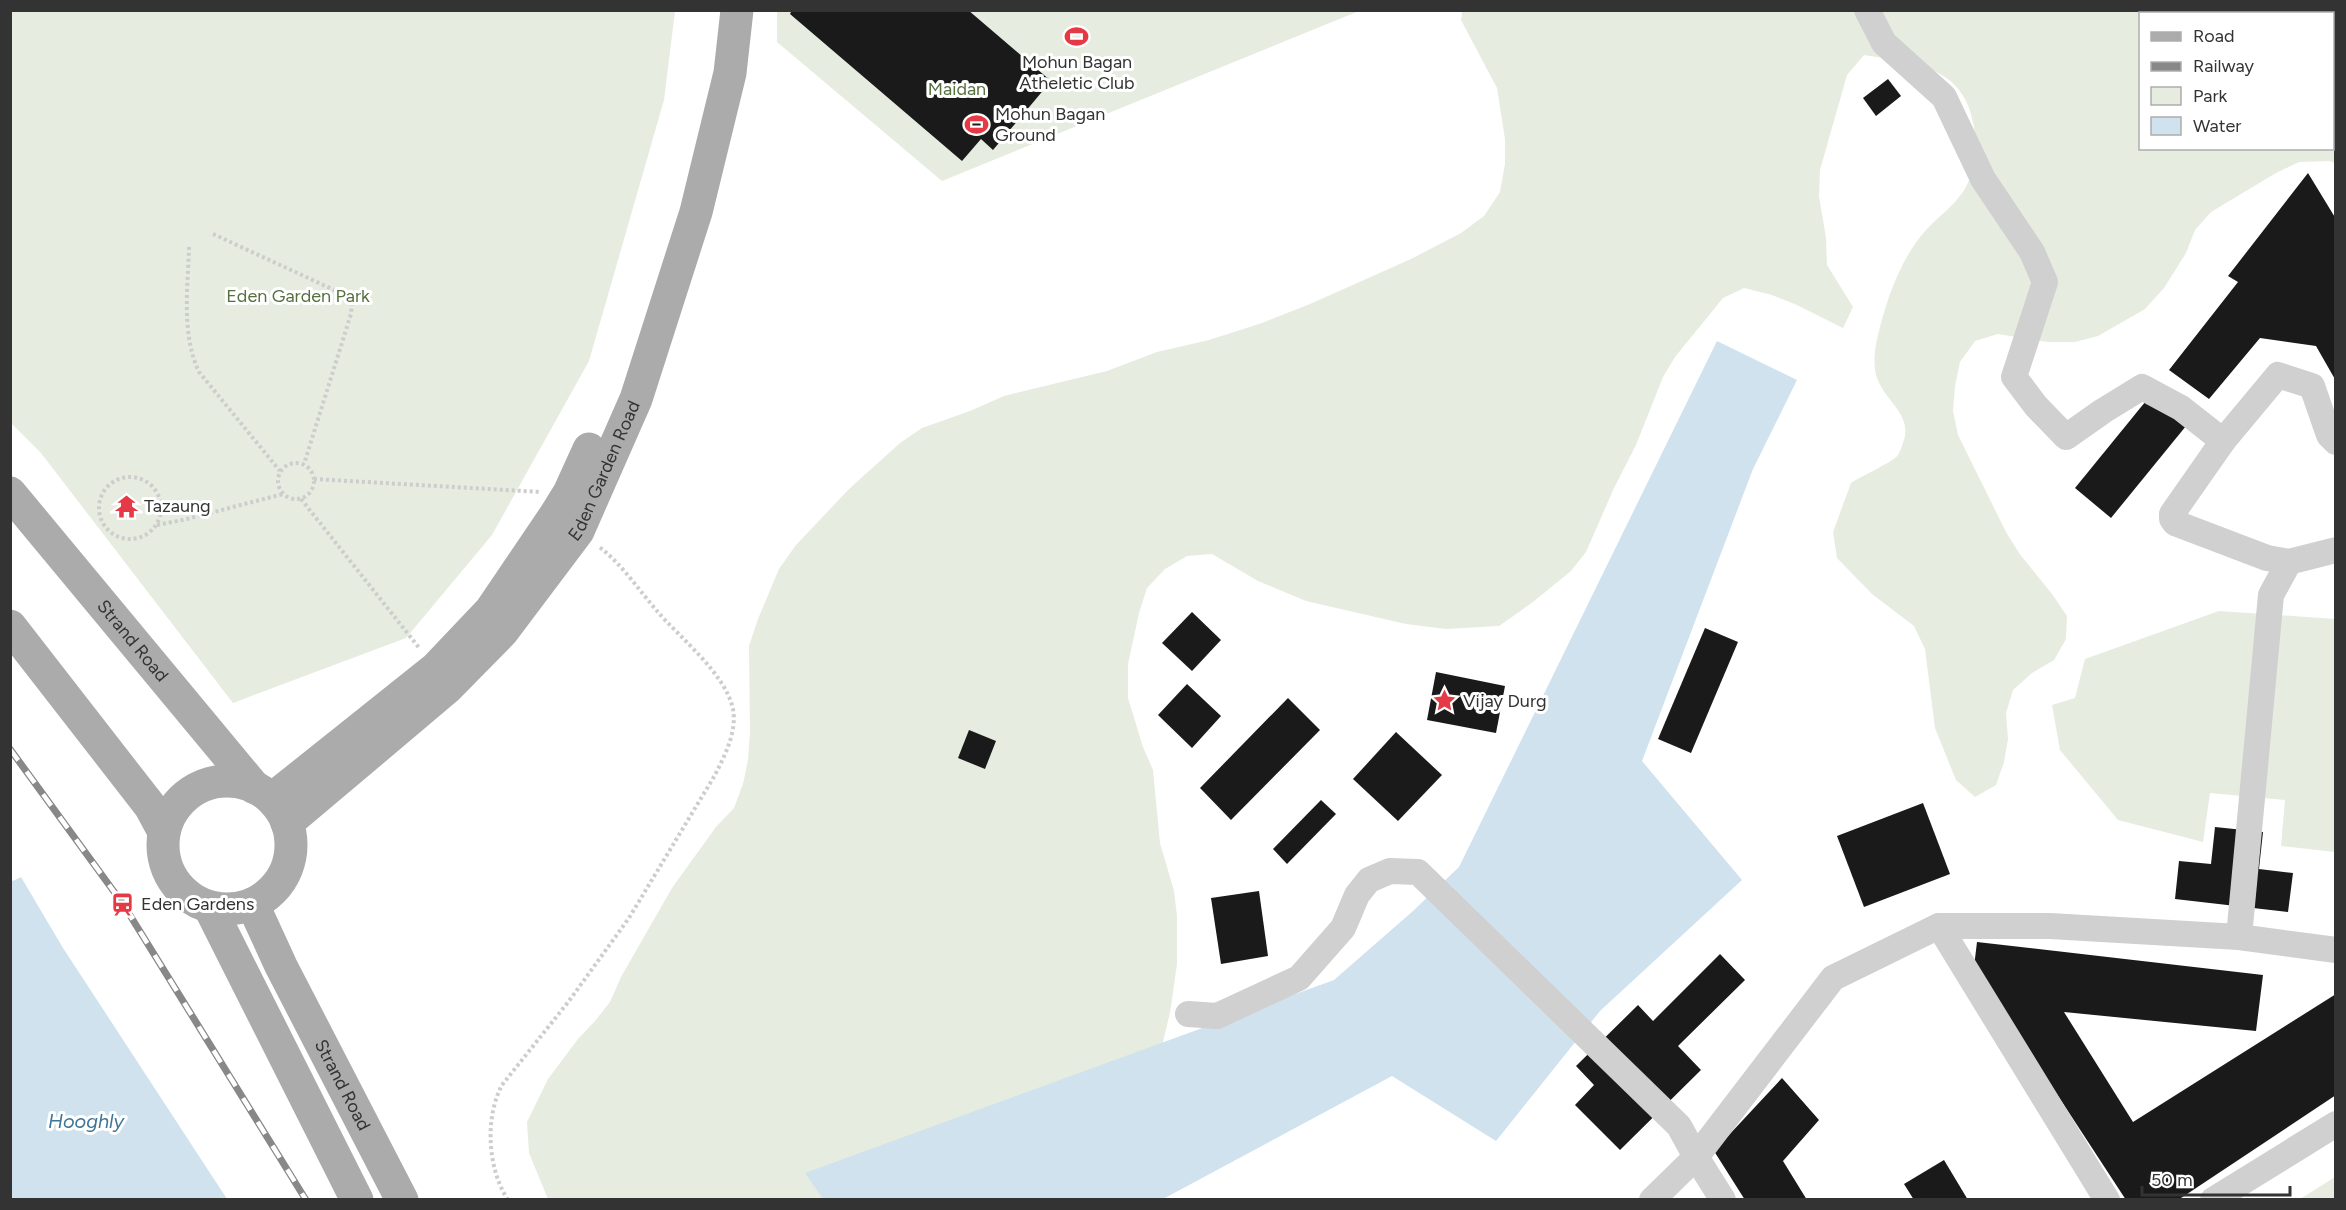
<svg xmlns="http://www.w3.org/2000/svg" width="2346" height="1210" font-family="Figtree,sans-serif">
<rect width="100%" height="100%" fill="#fff"/>
<g fill="#e6ecdf" fill-rule="evenodd">
<polygon points="10,11 675,11 664,100 589,361 492,535 406,638 233,703 41,453 11,423"/>
<polygon points="777,11 1359,11 942,181 777,42"/>
<path d="M 1462,11 L 2335,11 L 2335,163 L 2329,161 L 2299,162 L 2276,173 L 2211,212 L 2195,230 L 2186,253 L 2164,288 L 2145,309 L 2098,336 L 2075,342 L 2048,342 L 1998,334 L 1975,341 L 1960,362 L 1955,386 L 1953,411 L 1958,435 L 2006,532 L 2019,553 L 2052,594 L 2067,616 L 2066,639 L 2054,660 L 2032,673 L 2013,690 L 2006,713 L 2008,739 L 2004,762 L 1996,785 L 1975,797 L 1956,780 L 1935,728 L 1925,649 L 1914,626 L 1872,594 L 1837,558 L 1833,532 L 1851,483 C 1860,477 1893,462 1898,455 C 1900,452 1902,446 1903,443 C 1914,414 1884,402 1876,375 C 1873,362 1875,347 1878,335 C 1887,298 1901,257 1927,229 C 1941,214 1958,203 1967,185 C 1976,167 1977,146 1974,127 C 1965,66 1915,63 1864,55 L 1847,75 L 1820,170 L 1819,196 L 1826,238 L 1827,265 L 1853,307 L 1843,328 L 1797,305 L 1772,295 L 1744,288 L 1723,298 L 1675,357 L 1663,377 L 1636,445 L 1614,488 L 1586,552 L 1571,571 L 1533,602 L 1499,626 L 1446,629 L 1406,624 L 1306,601 L 1258,581 L 1212,554 L 1187,556 L 1165,569 L 1147,588 L 1139,613 L 1128,664 L 1128,698 L 1143,747 L 1153,770 L 1160,843 L 1174,891 L 1177,916 L 1177,964 L 1170,1013 L 1152,1086 L 1056,1199 L 548,1199 L 529,1153 L 527,1122 L 548,1079 L 578,1039 L 595,1021 L 610,1002 L 621,977 L 672,888 L 716,827 L 734,808 L 743,784 L 748,760 L 750,732 L 749,646 L 758,619 L 779,569 L 796,545 L 849,489 L 900,443 L 922,428 L 970,411 L 1004,396 L 1107,371 L 1157,352 L 1209,340 L 1262,323 L 1310,304 L 1411,259 L 1461,233 L 1484,216 L 1500,192 L 1505,164 L 1505,139 L 1497,88 L 1461,20 ZM 2140,14 L 2332,14 L 2332,148 L 2140,148 Z"/>
<polygon points="2219,611 2335,619 2335,852 2281,846 2285,800 2210,793 2203,842 2118,820 2060,750 2052,705 2075,698 2085,659"/>
<polygon points="2335,1177 2335,1199 2300,1199"/>
</g>
<g fill="#cfe2ee">
<polygon points="1717,341 1797,380 1753,469 1642,761 1742,880 1600,1011 1496,1141 1392,1076 1163,1199 823,1199 805,1173 1334,980 1413,911 1459,867"/>
<polygon points="21,877 63,948 227,1199 11,1199 10,878 13,881"/>
</g>
<g fill="#1a1a1a">
<polygon points="792,10 968,10 1051,81 993,150 981,139 962,161 790,14"/>
<polygon points="1888,79 1901,96 1876,116 1863,98"/>
<polygon points="2308,173 2336,219 2336,381 2316,346 2260,338 2209,399 2169,370 2238,282 2228,276"/>
<polygon points="2150,396 2186,426 2111,518 2075,488"/>
<polygon points="1192,612 1221,640 1192,671 1162,643"/>
<polygon points="1705,628 1738,642 1691,753 1658,739"/>
<polygon points="1436,672 1505,686 1496,733 1427,720"/>
<polygon points="1187,684 1221,716 1192,748 1158,715"/>
<polygon points="1288,698 1320,730 1231,820 1200,788"/>
<polygon points="969,730 996,741 985,769 958,758"/>
<polygon points="1396,732 1442,775 1398,821 1353,779"/>
<polygon points="1321,800 1336,814 1287,864 1273,849"/>
<polygon points="1923,803 1950,874 1864,907 1837,836"/>
<polygon points="2215,827 2263,832 2259,869 2293,873 2288,912 2175,899 2179,861 2211,864"/>
<polygon points="1259,891 1268,956 1221,964 1211,898"/>
<polygon points="1977,942 2263,975 2256,1031 2064,1012 2133,1122 2336,994 2336,1095 2178,1200 2126,1200 1974,967"/>
<polygon points="1720,954 1745,980 1678,1046 1701,1070 1620,1150 1575,1105 1594,1085 1576,1066 1638,1005 1653,1021"/>
<polygon points="1782,1078 1819,1120 1783,1161 1807,1200 1745,1200 1714,1151"/>
<polygon points="1944,1160 1968,1200 1914,1200 1904,1184"/>
</g>
<g fill="none" stroke-linecap="round" stroke-linejoin="round">
<g stroke="#cdcdcd" stroke-width="4" stroke-dasharray="3 3" stroke-linecap="butt">
<polyline points="213,234 345,295 352,302 351,314 304,464"/>
<path d="M 189,247 C 188,287 181,334 199,372 L 280,471"/>
<circle cx="296" cy="481" r="18"/>
<circle cx="130" cy="508" r="31"/>
<polyline points="314,479 541,492"/>
<polyline points="301,499 420,649"/>
<polyline points="157,525 187,519 283,494"/>
<path d="M 508,1200 C 487,1168 485,1117 502,1085 L 569,1001 L 629,918 L 715,775 C 725,755 737,732 733,709 C 725,673 680,638 657,611 C 638,589 621,563 598,546"/>
</g>
<g stroke="#d0d0d0" stroke-width="26">
<polyline points="1867,10 1884,43 1944,97 1983,179 2032,252 2045,282 2014,377 2036,406 2066,437 2103,411 2142,387 2181,408 2223,441"/>
<polyline points="2289,562 2267,558 2175,523 2172,519 2172,514 2223,441 2278,375 2312,386 2329,435 2336,442"/>
<polyline points="1939,926 2107,1200"/>
<polyline points="2239,937 2271,595 2289,562 2336,550"/>
<polyline points="1188,1014 1217,1016 1299,978 1343,928 1357,895 1369,880 1390,871 1418,872 1679,1126 1696,1157 1723,1200"/>
<polyline points="1652,1200 1696,1157 1833,978 1939,926 2050,926 2239,937 2336,950"/>
<polyline points="2213,1200 2336,1124"/>
</g>
<g stroke="#ababab" stroke-width="33">
<path id="s1" d="M 10,493 L 255,788"/>
<polyline points="10,626 150,806 164,832"/>
<circle cx="227" cy="845" r="64"/>
<polyline points="272,799 435,669 491,610 556,514 569,493 589,449"/>
<path id="s2" d="M 287,823 L 447,688 L 502,632 L 578,531 L 636,399 L 696,212 L 730,73 L 737,10"/>
<path id="s3" d="M 253,905 L 281,966 L 402,1200"/>
<polyline points="210,908 357,1200"/>
</g>
<defs>
<polyline id="rail" points="10,749 123,904 306,1200"/>
</defs>
<use href="#rail" stroke="#888" stroke-width="7"/>
<use href="#rail" stroke="#fff" stroke-width="4.5" stroke-dasharray="14" stroke-linecap="butt"/>
</g>
<defs>
<symbol id="stadium-bare" viewBox="-9 -9 18 18"><path d="M0-5a6.5 5 0 1 0 0 10a6.5 5 0 1 0 0-10ZM-3.5-1.8h7v3.6h-7Z" fill="#e63946" stroke="#fff" stroke-width="2.5" paint-order="stroke"/></symbol>
<symbol id="temple-bare" viewBox="-9 -9 18 18"><path d="M0-6L5-2H3V0L6.5 2.5H4V6H1.5V3h-3V6H-4V2.5H-6.5L-3 0V-2H-5Z" fill="#e63946" stroke="#fff" stroke-width="2.5" paint-order="stroke"/></symbol>
<symbol id="sight-bare" viewBox="-9 -9 18 18"><path d="M0-6L1.8-2.2L6-1.7L2.9 1.2L3.7 5.4L0 3.3L-3.7 5.4L-2.9 1.2L-6-1.7L-1.8-2.2Z" fill="#e63946" stroke="#fff" stroke-width="2.5" paint-order="stroke"/></symbol>
<symbol id="station-bare" viewBox="-9 -9 18 18"><path d="M-3-6H3Q5-6 5-4V2Q5 4 3 4L4.5 6H3L1.5 4h-3L-3 6H-4.5L-3 4Q-5 4-5 2V-4Q-5-6-3-6ZM-3.5-4v3h7v-3ZM-3.5 1v1.5H-2V1ZM2 1v1.5H3.5V1Z" fill="#e63946" stroke="#fff" stroke-width="2.5" paint-order="stroke"/></symbol>
</defs>
<g fill-rule="evenodd">
<use href="#stadium-bare" x="1060" y="20" width="33" height="33"/>
<use href="#stadium-bare" x="960" y="108" width="33" height="33"/>
<use href="#temple-bare" x="110" y="490" width="33" height="33"/>
<use href="#sight-bare" x="1428" y="684" width="33" height="33"/>
<use href="#station-bare" x="106" y="888" width="33" height="33"/>
</g>
<g text-anchor="middle" dominant-baseline="central" stroke-width="6" stroke-linejoin="round" paint-order="stroke">
<g font-size="18" fill="#333" stroke="#fff" text-anchor="start">
<text x="1077" y="62" text-anchor="middle">Mohun Bagan<tspan x="1077" dy="21">Atheletic Club</tspan></text>
<text x="995" y="114">Mohun Bagan<tspan x="995" dy="21">Ground</tspan></text>
<text x="144" y="506">Tazaung</text>
<text x="1463" y="701">Vijay Durg</text>
<text x="141" y="904">Eden Gardens</text>
</g>
<g font-size="18" fill="#56703f" stroke="#fff">
<text x="957" y="89">Maidan</text>
<text x="298" y="296">Eden Garden Park</text>
</g>
<g font-size="18" fill="#333" stroke="#fff">
<text stroke="none"><textPath href="#s2" startOffset="480">Eden Garden Road</textPath></text>
<text stroke="none"><textPath href="#s1" startOffset="192">Strand Road</textPath></text>
<text stroke="none"><textPath href="#s3" startOffset="201">Strand Road</textPath></text>
</g>
<g font-size="20" font-style="italic" fill="#3f7597" stroke="#fff">
<text x="86" y="1121">Hooghly</text>
</g>
</g>
<rect width="2346" height="1210" fill="none" stroke="#333333" stroke-width="24"/>
<rect x="2139" y="12" width="195" height="138" fill="#ffffff" stroke="#adadad" stroke-width="1.5"/>
<rect x="2151" y="32" width="30" height="9" fill="#ababab" stroke="#adadad" stroke-width="1.5"/>
<text x="2193" y="42" font-size="18" fill="#333333">Road</text>
<rect x="2151" y="62" width="30" height="9" fill="#888888" stroke="#adadad" stroke-width="1.5"/>
<text x="2193" y="72" font-size="18" fill="#333333">Railway</text>
<rect x="2151" y="87" width="30" height="18" fill="#e6ecdf" stroke="#adadad" stroke-width="1.5"/>
<text x="2193" y="102" font-size="18" fill="#333333">Park</text>
<rect x="2151" y="117" width="30" height="18" fill="#cfe2ee" stroke="#adadad" stroke-width="1.5"/>
<text x="2193" y="132" font-size="18" fill="#333333">Water</text>
<path d="M2142 1186v9h148v-9" fill="none" stroke="#333333" stroke-width="3"/>
<text x="2151" y="1186" font-size="18" fill="#333333" stroke="#ffffff" stroke-width="4.5" paint-order="stroke">50 m</text>
</svg>
